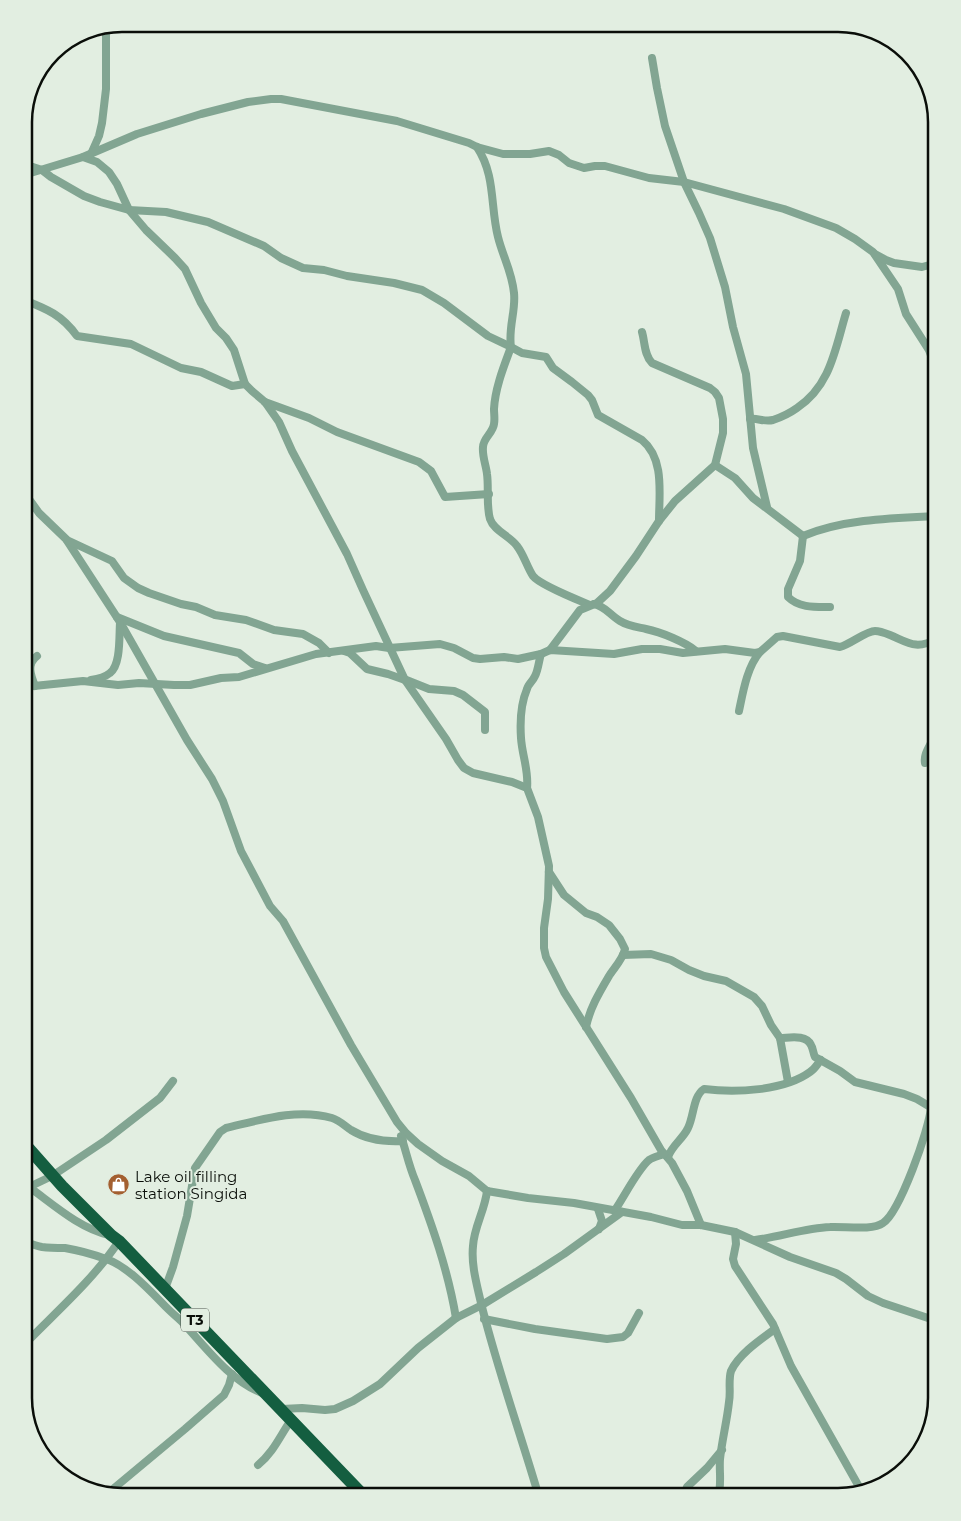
<svg xmlns="http://www.w3.org/2000/svg" width="961" height="1521" font-family="Montserrat,sans-serif">
<rect width="100%" height="100%" fill="#e2eee1"/>
<g fill="none" stroke-linecap="round" stroke-linejoin="round">
<g stroke="#82a592" stroke-width="8">
<polyline points="652,58 657,88 665,126 684,182 699,213 710,238 725,287 733,327 746,374 753,448 767,507"/>
<path d="M 477,147 C 496,176 490,206 498,237 C 503,257 512,272 514,293 C 516,311 508,328 511,347 L 522,353 L 546,357 L 553,368 L 572,382 L 588,395 L 592,400 L 598,415 L 642,440 C 665,459 659,494 659,521"/>
<polyline points="91,154 99,136 102,123 106,89 106,27"/>
<polyline points="83,157 97,162 109,172 117,184 129,210 146,230 175,258 185,269 201,303 216,328 226,338 234,350 245,384 252,391 265,402 279,422 292,451 347,554 363,590 405,680 446,739 458,760 464,768 473,773 512,782 527,788 538,817 549,866 548,899 544,928 544,948 546,957 564,992 631,1098 661,1150 672,1163 687,1191 701,1225"/>
<path d="M 24,164 L 42,170 L 51,177 L 84,196 L 100,202 L 129,210 L 166,212 L 208,222 L 264,246 L 281,258 L 303,268 L 324,270 L 347,276 L 394,283 L 422,290 L 444,303 L 488,336 L 511,347 C 504,366 495,388 494,409 C 494,414 495,419 494,424 C 493,433 483,438 483,447 C 482,456 486,465 487,474 C 489,488 486,505 490,519 C 494,531 510,536 517,546 C 524,555 527,567 533,576 C 540,585 578,600 590,605"/>
<polyline points="24,175 83,157 137,134 201,114 248,102 271,99 281,99 397,121 469,143 477,147 503,154 530,154 549,151 559,155 569,163 584,168 595,166 605,166 649,178 684,182 784,209 836,228 855,239 873,252 898,289 906,314 929,350 932,358 937,391"/>
<polyline points="875,254 886,260 894,263 922,267 937,263"/>
<path d="M 24,300 C 47,309 62,315 77,336 L 131,344 L 181,368 L 201,372 L 232,386 L 245,384"/>
<polyline points="265,402 309,418 337,432 419,462 431,471 445,497 489,494"/>
<path d="M 750,419 C 758,418 764,422 773,420 C 782,417 790,413 797,408 C 831,385 835,349 846,313"/>
<polyline points="715,465 735,478 753,498 803,536"/>
<polyline points="24,492 39,513 66,539 120,622 187,740 212,779 223,801 241,851 270,906 283,921 351,1045 397,1122 406,1133 418,1144 442,1161 469,1176 487,1191 528,1198 574,1203 651,1217 682,1225 701,1225 735,1232 790,1257 836,1273 846,1279 868,1296 883,1303 937,1321"/>
<path d="M 803,536 C 843,519 894,518 937,516"/>
<path d="M 803,536 L 800,561 L 788,589 L 788,597 C 799,608 815,607 830,607"/>
<polyline points="67,540 112,561 124,578 138,588 149,593 181,604 196,607 215,615 246,620 274,630 303,634 319,643 329,653"/>
<path d="M 594,604 C 605,606 610,615 620,621 C 628,626 637,627 646,629 C 661,632 685,642 696,651"/>
<polyline points="117,617 164,636 239,653 253,664 265,668"/>
<path d="M 550,650 L 580,610 L 597,603 L 610,591 L 636,556 L 659,521 L 675,501 L 715,465 L 723,433 L 723,419 L 719,398 L 715,392 L 710,388 L 652,363 C 644,355 645,342 642,332"/>
<polyline points="344,651 350,653 367,669 388,674 405,680"/>
<polyline points="404,679 429,689 454,691 463,695 485,712 485,730"/>
<path d="M 91,680 C 97,679 105,677 110,673 C 121,665 119,636 120,623"/>
<path d="M 35,686 C 31,676 26,664 37,656"/>
<path d="M 24,687 L 83,681 L 118,685 L 139,683 L 174,685 L 190,685 L 221,678 L 239,677 L 316,654 L 376,646 L 389,648 L 440,644 L 454,648 L 473,658 L 480,659 L 504,657 L 518,659 L 541,654 L 550,650 L 614,654 L 642,649 L 660,649 L 683,653 L 725,649 L 755,653 L 760,652 L 777,637 L 783,636 L 840,647 C 851,644 866,631 875,631 C 880,631 885,633 890,635 C 909,643 916,650 937,639"/>
<path d="M 739,711 C 743,692 747,667 760,652"/>
<path d="M 925,763 C 923,752 933,744 935,732 C 936,726 936,721 937,715"/>
<path d="M 527,788 C 529,771 522,755 521,738 C 520,723 521,703 527,689 C 528,684 533,681 535,676 C 538,671 539,660 541,654"/>
<path d="M 549,872 L 564,895 L 586,913 L 597,917 L 609,925 L 620,939 L 625,949 C 623,959 614,968 609,976 C 599,993 590,1008 586,1027"/>
<polyline points="623,955 651,954 671,960 689,970 704,976 726,981 754,997 762,1006 771,1025 780,1038 788,1082"/>
<path d="M 780,1038 C 789,1038 806,1034 811,1045 C 813,1048 813,1053 815,1057 L 840,1071 L 855,1082 L 904,1094 L 917,1099 L 937,1111"/>
<path d="M 401,1136 C 406,1151 409,1166 415,1180 C 432,1225 448,1270 456,1318"/>
<path d="M 668,1157 C 672,1145 683,1139 688,1128 C 694,1116 693,1096 704,1089 C 735,1093 784,1091 810,1072 C 815,1069 817,1064 821,1060"/>
<path d="M 24,1180 L 29,1187 C 54,1205 79,1228 109,1235"/>
<path d="M 487,1191 C 485,1210 474,1227 473,1246 C 471,1265 477,1285 481,1303 C 497,1368 520,1432 539,1497"/>
<polyline points="24,1192 29,1187 52,1176 106,1140 160,1098 173,1081"/>
<polyline points="598,1209 602,1221 599,1229"/>
<path d="M 615,1210 C 624,1197 638,1169 649,1160 C 653,1157 659,1156 664,1154"/>
<polyline points="735,1232 736,1244 733,1259 735,1266 773,1324 791,1366 862,1492"/>
<path d="M 755,1240 C 780,1237 805,1228 830,1227 C 844,1226 872,1231 883,1223 C 900,1212 929,1129 931,1108"/>
<path d="M 24,1243 C 31,1243 36,1246 42,1247 C 50,1248 58,1248 65,1248 C 77,1250 95,1255 106,1259 C 128,1266 152,1293 168,1309 C 174,1315 180,1319 185,1325 C 207,1349 231,1381 262,1393"/>
<path d="M 165,1289 L 173,1267 L 187,1216 L 195,1168 L 220,1132 L 226,1128 C 260,1120 297,1108 332,1118 C 339,1120 345,1126 351,1130 C 367,1140 384,1142 403,1141"/>
<polyline points="484,1319 535,1329 607,1339 623,1337 628,1333 639,1313"/>
<path d="M 24,1345 C 57,1311 93,1280 119,1241"/>
<polyline points="282,1409 302,1408 325,1410 335,1409 353,1401 380,1384 418,1348 456,1318 482,1305 536,1272 564,1254 622,1212"/>
<path d="M 258,1465 C 273,1453 280,1436 291,1420"/>
<polyline points="107,1494 185,1429 224,1395 229,1385 232,1374"/>
<polyline points="683,1497 687,1487 707,1468 722,1450"/>
<path d="M 718,1497 C 722,1485 719,1472 720,1459 C 722,1440 727,1421 729,1402 C 731,1392 728,1381 731,1371 C 739,1354 760,1340 775,1329"/>
</g>
<polyline stroke="#145e40" stroke-width="12" points="24,1143 62,1186 111,1235 119,1241 365,1497"/>
</g>
<defs>
<symbol id="shop-disc" viewBox="-11 -11 22 22"><circle r="9.5" fill="#a35f30" stroke="#e2eee1"/><path d="M-5-2.5h2.3a2.7 3.5 0 0 1 5.4 0H5L5.5 6h-11ZM-1.5-2.5h3a1.5 2.3 0 0 0-3 0Z" fill="#fff"/></symbol>
</defs>
<g fill-rule="evenodd">
<use href="#shop-disc" x="106" y="1172" width="25" height="25"/>
</g>
<g text-anchor="middle" dominant-baseline="central" stroke-width="4" stroke-linejoin="round" paint-order="stroke">
<rect fill="#e2eee1" stroke="#4b514a" stroke-width="1" x="181" y="1308.5" width="28" height="23" rx="4"/>
<g font-size="14" font-weight="bold" fill="#0a0e09">
<text x="195" y="1320">T3</text>
</g>
<g font-size="15" fill="#0a0e09" stroke="#e2eee1" text-anchor="start">
<text x="135" y="1176">Lake oil filling<tspan x="135" dy="17">station Singida</tspan></text>
</g>
</g>
<path d="M0 0H961V1521H0ZM122 32H838A90 90 0 0 1 928 122V1398A90 90 0 0 1 838 1488H122A90 90 0 0 1 32 1398V122A90 90 0 0 1 122 32Z" fill="#e2eee1" fill-rule="evenodd"/>
<path fill="none" stroke="#0a0e09" stroke-width="2.5" d="M122 32H838A90 90 0 0 1 928 122V1398A90 90 0 0 1 838 1488H122A90 90 0 0 1 32 1398V122A90 90 0 0 1 122 32Z"/>
</svg>
